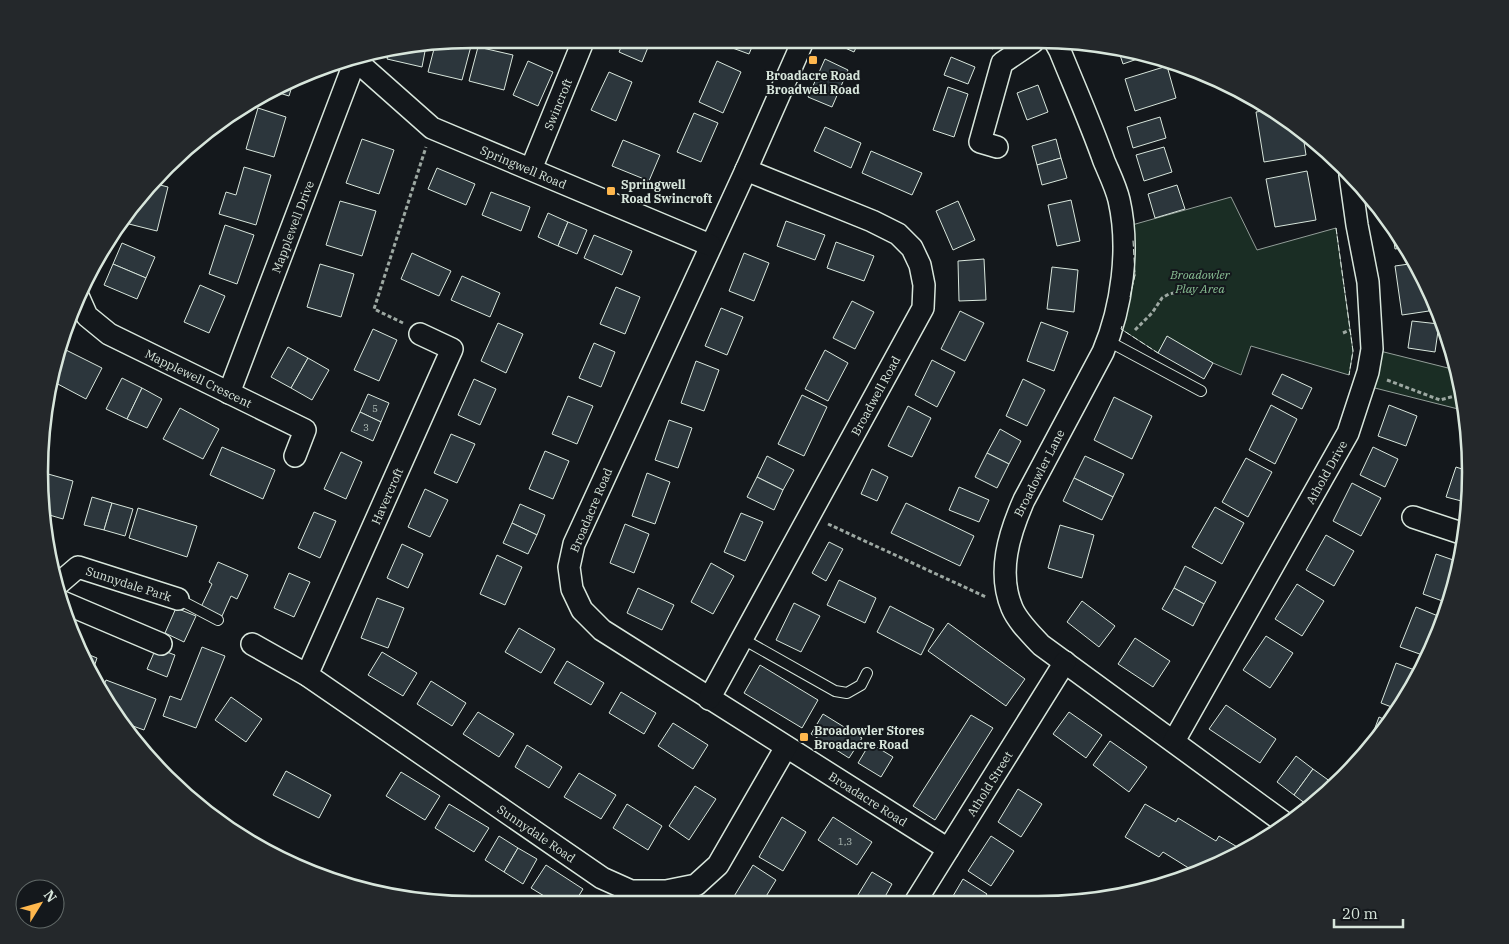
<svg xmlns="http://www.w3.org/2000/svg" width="1509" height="944" font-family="'IBM Plex Serif',serif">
<rect width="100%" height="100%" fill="#14181c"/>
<g fill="#1a2d24" stroke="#939e99">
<polygon points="1231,197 1257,250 1336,228 1353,351 1349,375 1251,346 1241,375 1213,363 1167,337 1158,353 1121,329 1135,275 1132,225"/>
<polygon points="1372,349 1456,370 1466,411 1363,385"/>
</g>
<g fill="#2c363c" stroke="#d8e6dc">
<polygon points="624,40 651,40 642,62 619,52"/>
<polygon points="730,40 755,40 749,54 727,46"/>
<polygon points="833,41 859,41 854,52 832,42"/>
<polygon points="454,42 471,46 462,80 428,72 435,45"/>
<polygon points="988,42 1004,42 992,49"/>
<polygon points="426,46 422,67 387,59 389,52"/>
<polygon points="478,47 513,55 504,90 469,81"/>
<polygon points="1118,49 1146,56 1123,64"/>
<polygon points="951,57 975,67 968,84 944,75"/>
<polygon points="825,59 848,70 832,107 808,97"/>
<polygon points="528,61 553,72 538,106 513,95"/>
<polygon points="717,61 741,72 723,113 699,102"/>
<polygon points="1167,66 1176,98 1135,111 1125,79"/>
<polygon points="609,72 632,82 616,121 591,110"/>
<polygon points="293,83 289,96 276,92"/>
<polygon points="1038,85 1048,112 1027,120 1017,93"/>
<polygon points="948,87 968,94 954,137 933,130"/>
<polygon points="258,108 286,117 274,157 246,149"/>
<polygon points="1270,110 1302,129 1306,155 1264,162 1256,112"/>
<polygon points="694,113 718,123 701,162 677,152"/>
<polygon points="1160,117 1166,138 1133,148 1127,127"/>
<polygon points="825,127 861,143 851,168 814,151"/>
<polygon points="362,139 394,150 379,194 346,183"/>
<polygon points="1056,139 1061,158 1037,165 1032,146"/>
<polygon points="623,140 660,155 649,181 612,166"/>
<polygon points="1164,147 1172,172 1144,181 1136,155"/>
<polygon points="871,151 922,173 912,195 862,173"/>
<polygon points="1061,158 1067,178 1042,185 1037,165"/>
<polygon points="244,167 271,175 256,225 219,214 226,192 236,195"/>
<polygon points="437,168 475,184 466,205 428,189"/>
<polygon points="1307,171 1316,220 1275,227 1266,179"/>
<polygon points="156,184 168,187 157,231 121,222"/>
<polygon points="1177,185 1185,209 1155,218 1148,194"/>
<polygon points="491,192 530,207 521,231 482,215"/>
<polygon points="1071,200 1080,241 1057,246 1048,205"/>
<polygon points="340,201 376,211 362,256 326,245"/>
<polygon points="958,201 975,240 953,250 936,211"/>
<polygon points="548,213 568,222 558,246 538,237"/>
<polygon points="786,221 825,235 815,260 777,246"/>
<polygon points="568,222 587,230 577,254 558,246"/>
<polygon points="225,225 254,235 237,284 209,274"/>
<polygon points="1392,227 1407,247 1395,249"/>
<polygon points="594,235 632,251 622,275 584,258"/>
<polygon points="836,242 874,256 864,281 827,268"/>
<polygon points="122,243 155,257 146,278 113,264"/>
<polygon points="412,253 451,271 439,296 401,279"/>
<polygon points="744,253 769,263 754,301 729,291"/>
<polygon points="984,259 986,300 959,301 958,261"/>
<polygon points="1416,263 1425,284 1429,311 1402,315 1395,266"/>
<polygon points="113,264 146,278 137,299 104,285"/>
<polygon points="320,264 354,274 341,317 307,307"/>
<polygon points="1052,267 1078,270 1074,312 1047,309"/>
<polygon points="462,276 500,293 490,317 451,300"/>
<polygon points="200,285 225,296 209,333 184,322"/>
<polygon points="616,287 640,297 625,334 600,324"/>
<polygon points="852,301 874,312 855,349 833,338"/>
<polygon points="721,308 743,317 727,355 705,346"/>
<polygon points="960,311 984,323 965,361 941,349"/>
<polygon points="1412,321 1439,324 1435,352 1408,348"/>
<polygon points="1041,322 1068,332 1054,371 1027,361"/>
<polygon points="498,323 523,334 506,373 481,361"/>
<polygon points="373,329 397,340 379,381 354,370"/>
<polygon points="1167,336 1213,363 1204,379 1158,353"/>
<polygon points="594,343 615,352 601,387 579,378"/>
<polygon points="288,347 308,358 291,388 271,377"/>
<polygon points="62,348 102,368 86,399 54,382 58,355"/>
<polygon points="825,350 848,363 828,401 805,389"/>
<polygon points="308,358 329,370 312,400 291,388"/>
<polygon points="932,360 955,372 937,407 915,395"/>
<polygon points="696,361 719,370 704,411 681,403"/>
<polygon points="1282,374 1312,388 1302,409 1272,394"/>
<polygon points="122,378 142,388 127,419 106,409"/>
<polygon points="474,379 496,389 480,425 458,415"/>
<polygon points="1023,379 1045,390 1027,426 1006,416"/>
<polygon points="142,388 162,399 147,428 127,419"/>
<polygon points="368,394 389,403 381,422 360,412"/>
<polygon points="802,395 827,407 804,456 778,444"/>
<polygon points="568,396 593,406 577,444 552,434"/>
<polygon points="1114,397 1152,416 1132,459 1094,440"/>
<polygon points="1271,405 1297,419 1275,464 1249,450"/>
<polygon points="1389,405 1417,416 1406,446 1378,436"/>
<polygon points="908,406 931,418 912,457 888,446"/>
<polygon points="180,408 219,429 203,459 163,439"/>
<polygon points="360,412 381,422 373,441 351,431"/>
<polygon points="669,420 692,428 678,468 655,460"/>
<polygon points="1000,429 1021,441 1009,464 987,453"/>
<polygon points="451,434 475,444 457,483 434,473"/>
<polygon points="222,447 275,470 263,499 210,475"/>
<polygon points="1373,447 1398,459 1385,487 1360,475"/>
<polygon points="545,451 569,461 553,499 529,489"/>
<polygon points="341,452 362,462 346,499 324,489"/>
<polygon points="987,453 1009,464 997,488 975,477"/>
<polygon points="767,456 794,470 783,490 757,477"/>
<polygon points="1085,456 1124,474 1113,497 1074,478"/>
<polygon points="1246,458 1272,472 1248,517 1222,502"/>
<polygon points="1456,467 1468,471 1469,503 1446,497"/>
<polygon points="872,469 888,477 877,501 861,494"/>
<polygon points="41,472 73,481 63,519 46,514 40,478"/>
<polygon points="647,473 670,482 655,524 632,516"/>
<polygon points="757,477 783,490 774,510 747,497"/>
<polygon points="1074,478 1113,497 1102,520 1063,501"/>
<polygon points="1352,483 1381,498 1361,536 1333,521"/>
<polygon points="959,487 989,500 979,522 949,510"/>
<polygon points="425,489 448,500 430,537 408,527"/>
<polygon points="92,497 112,503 104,530 84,525"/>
<polygon points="112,503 133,509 125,536 104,530"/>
<polygon points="906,503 974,536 960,566 891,533"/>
<polygon points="520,504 545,515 537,535 512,523"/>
<polygon points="1215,507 1244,523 1222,564 1192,547"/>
<polygon points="138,508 197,526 187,557 129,538"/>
<polygon points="314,512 336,521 320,558 298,548"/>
<polygon points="741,513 763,522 745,561 724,552"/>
<polygon points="512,523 537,535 528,554 503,543"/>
<polygon points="625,524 649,534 634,573 610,563"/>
<polygon points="1060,525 1094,535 1082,578 1048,568"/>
<polygon points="1326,535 1354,551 1334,586 1306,570"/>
<polygon points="829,542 843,549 826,581 812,573"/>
<polygon points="402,544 423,554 408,588 387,578"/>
<polygon points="1436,554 1459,562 1456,584 1448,603 1423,594"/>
<polygon points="497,555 522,567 505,605 480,594"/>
<polygon points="218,562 248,575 237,599 231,596 222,616 201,607 212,584 209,582"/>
<polygon points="711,563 734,576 713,614 691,602"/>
<polygon points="1185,566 1216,582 1204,604 1174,588"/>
<polygon points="289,573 310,582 294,617 274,608"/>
<polygon points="839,580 876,598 865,623 827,605"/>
<polygon points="1297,584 1324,601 1302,636 1275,619"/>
<polygon points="638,588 674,605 662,630 627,613"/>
<polygon points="1174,588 1204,604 1193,626 1162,609"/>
<polygon points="377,598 404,608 388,648 361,638"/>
<polygon points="1082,601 1115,626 1099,647 1067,622"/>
<polygon points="794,603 820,616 801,652 776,640"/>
<polygon points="890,606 934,629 921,655 877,632"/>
<polygon points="1416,607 1443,618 1428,657 1400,647"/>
<polygon points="176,608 196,616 184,642 165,633"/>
<polygon points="948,623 1025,679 1006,706 928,651"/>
<polygon points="519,628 555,649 541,673 505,652"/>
<polygon points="1266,636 1293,653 1270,688 1243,670"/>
<polygon points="1135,638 1170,661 1153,687 1118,664"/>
<polygon points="202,647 225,656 196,728 163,716 170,696 181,700"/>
<polygon points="156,648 175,655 167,677 147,669"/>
<polygon points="82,652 97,658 92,673"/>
<polygon points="382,652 417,673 403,696 368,675"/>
<polygon points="567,661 604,683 591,705 554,683"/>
<polygon points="1396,663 1420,672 1397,709 1381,703"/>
<polygon points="760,665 818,700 802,728 744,693"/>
<polygon points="106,680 156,699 144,730 119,721 112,713 101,692"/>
<polygon points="431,681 466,703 452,726 417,704"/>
<polygon points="621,692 656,713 644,734 609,713"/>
<polygon points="231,697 262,719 246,742 215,720"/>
<polygon points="1226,705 1276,739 1260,763 1209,729"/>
<polygon points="478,712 514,734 499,757 463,734"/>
<polygon points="1069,712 1102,735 1086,758 1053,734"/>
<polygon points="823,714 862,738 849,758 811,734"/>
<polygon points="971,715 993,728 935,820 913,806"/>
<polygon points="1379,717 1390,722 1381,736 1366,752"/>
<polygon points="673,723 708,745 693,769 658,746"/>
<polygon points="1110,741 1147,767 1129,792 1093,765"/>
<polygon points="870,743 893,757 881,777 858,763"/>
<polygon points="527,745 562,767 549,788 515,767"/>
<polygon points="1296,756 1313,769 1294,795 1277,782"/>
<polygon points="1313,769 1331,782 1315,803 1310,807 1294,795"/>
<polygon points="286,771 331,795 319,818 273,795"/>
<polygon points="401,772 440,796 425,820 386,796"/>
<polygon points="579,773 616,795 601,819 564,797"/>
<polygon points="695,786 716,799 689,840 669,826"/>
<polygon points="1018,789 1042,804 1021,837 998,822"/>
<polygon points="449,804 489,828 474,852 435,828"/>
<polygon points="627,804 662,826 648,850 613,828"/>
<polygon points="1145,804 1176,822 1178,818 1216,841 1219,836 1244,851 1195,872 1163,852 1159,857 1125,837"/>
<polygon points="782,817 806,832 783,871 759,857"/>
<polygon points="833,817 872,842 857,865 818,840"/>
<polygon points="499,836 518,848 504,872 485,860"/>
<polygon points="991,836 1014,851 991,886 968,871"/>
<polygon points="518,848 537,859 523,884 504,872"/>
<polygon points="546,865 583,889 575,902 554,902 531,888"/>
<polygon points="753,865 776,880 762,903 730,903"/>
<polygon points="872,872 892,884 881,904 853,903"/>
<polygon points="963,879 987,894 981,904 966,904 953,896"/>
</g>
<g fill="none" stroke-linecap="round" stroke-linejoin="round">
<defs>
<g id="service">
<polyline points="1108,341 1201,391"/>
<polyline points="178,599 218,620"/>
<polyline points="741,638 835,691 847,693 861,685 867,673"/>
</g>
<g id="minor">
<path id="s1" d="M 803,41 L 746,170 L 574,544 L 569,567 L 572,589 L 582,610 L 602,630 L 948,849"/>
<path d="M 1055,42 L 1060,51 C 1075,88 1091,124 1104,161 C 1109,173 1116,187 1119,200 C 1130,248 1122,307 1103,352 L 1024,500 C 1009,534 997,572 1012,608 C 1018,622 1031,634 1041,645 L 1286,824"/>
<path id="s2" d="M 353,58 L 432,128 L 710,245"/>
<polyline points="997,147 980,142 1002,63 1033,42"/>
<path id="s3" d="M 531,169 L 584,39"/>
<path id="s4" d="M 79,298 L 87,316 L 109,334 L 305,430 L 295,456"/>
<path id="s5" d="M 229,393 L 355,61"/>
<polyline points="1413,517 1464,534"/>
<path id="s6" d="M 57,585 L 78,567 L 178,599"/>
<polyline points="60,601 161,644"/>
<path id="s7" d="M 252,644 L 307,675 L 602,878 L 631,891 L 666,891 L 696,885 L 718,865 L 786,747"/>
<path id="s8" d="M 307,675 L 452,349 L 420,334"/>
<path id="s9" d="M 709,699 L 923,308 L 924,285 L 920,265 L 912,248 L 898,234 L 872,221 L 746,170"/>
<path id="s10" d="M 1174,741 L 1348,433 L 1368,372 L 1372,349 L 1368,282 L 1357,225 L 1350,175"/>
<path id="s11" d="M 914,904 L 1065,662"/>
</g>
</defs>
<use href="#service" stroke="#d8e6dc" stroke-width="12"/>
<use href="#minor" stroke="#d8e6dc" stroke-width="24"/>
<g stroke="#9da8a2" stroke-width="3" stroke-dasharray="4 2.5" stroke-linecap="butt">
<polyline points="403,323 374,309 426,147"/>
<polyline points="1135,330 1152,313 1162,298 1169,294 1192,289"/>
<polyline points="1343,333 1350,330"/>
<polyline points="1387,380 1440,400 1462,394"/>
<polyline points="828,524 986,597"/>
<polyline points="715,898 723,903"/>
</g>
<use href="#service" stroke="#14181c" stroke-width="10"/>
<use href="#minor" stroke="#14181c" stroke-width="21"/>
<g stroke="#d8e6dc" stroke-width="1" stroke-dasharray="6 2.5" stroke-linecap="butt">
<polyline points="1336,228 1353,351 1349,375"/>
<polyline points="1130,297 1135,275 1133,240"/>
<polyline points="1122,326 1121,329 1158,353"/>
</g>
</g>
<g fill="#ffb74d" stroke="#14181c" stroke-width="2">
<rect x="808" y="55" width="10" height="10" rx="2.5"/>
<rect x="606" y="186" width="10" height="10" rx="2.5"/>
<rect x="799" y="732" width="10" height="10" rx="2.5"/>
</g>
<g text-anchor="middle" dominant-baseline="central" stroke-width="4" stroke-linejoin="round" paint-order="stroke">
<g font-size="10" fill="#adbab4">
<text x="375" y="408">5</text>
<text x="366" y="427">3</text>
<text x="845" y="841">1,3</text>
</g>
<g font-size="12" font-weight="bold" fill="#d8e6dc" stroke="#14181c" text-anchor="start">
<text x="813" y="75" text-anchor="middle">Broadacre Road<tspan x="813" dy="14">Broadwell Road</tspan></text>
<text x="621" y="184">Springwell<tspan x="621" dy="14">Road Swincroft</tspan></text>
<text x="814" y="730">Broadowler Stores<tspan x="814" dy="14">Broadacre Road</tspan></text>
</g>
<g font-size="12" fill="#d8e6dc" stroke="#14181c">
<text stroke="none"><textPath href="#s3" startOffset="70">Swincroft</textPath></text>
<text stroke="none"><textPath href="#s2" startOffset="205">Springwell Road</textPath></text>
<text stroke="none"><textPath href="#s5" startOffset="178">Mapplewell Drive</textPath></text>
<text stroke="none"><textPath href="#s4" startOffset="148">Mapplewell Crescent</textPath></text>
<text stroke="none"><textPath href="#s9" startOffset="346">Broadwell Road</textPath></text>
<text transform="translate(1039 473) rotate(-63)">Broadowler Lane</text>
<text stroke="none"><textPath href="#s10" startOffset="309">Athold Drive</textPath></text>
<text stroke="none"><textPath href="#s8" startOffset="196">Havercroft</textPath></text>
<text transform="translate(591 510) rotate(-67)">Broadacre Road</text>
<text stroke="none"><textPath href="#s6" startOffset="81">Sunnydale Park</textPath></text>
<text stroke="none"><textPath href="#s11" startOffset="142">Athold Street</textPath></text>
<text stroke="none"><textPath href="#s1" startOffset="965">Broadacre Road</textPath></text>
<text stroke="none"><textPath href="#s7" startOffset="342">Sunnydale Road</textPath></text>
</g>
<g font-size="12" font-style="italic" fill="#8ac095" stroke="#14181c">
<text x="1200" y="274">Broadowler<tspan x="1200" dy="14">Play Area</tspan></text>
</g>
</g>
<path d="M0 0H1509V944H0ZM472 48H1038A424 424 0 0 1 1462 472V472A424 424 0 0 1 1038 896H472A424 424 0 0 1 48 472V472A424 424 0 0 1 472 48Z" fill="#24282b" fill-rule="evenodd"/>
<path fill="none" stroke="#d8e6dc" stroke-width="2.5" d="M472 48H1038A424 424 0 0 1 1462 472V472A424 424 0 0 1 1038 896H472A424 424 0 0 1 48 472V472A424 424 0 0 1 472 48Z"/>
<g transform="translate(40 904) rotate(53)"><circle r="24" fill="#14181c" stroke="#626a69"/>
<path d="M0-4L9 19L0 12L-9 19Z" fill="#ffb74d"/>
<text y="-8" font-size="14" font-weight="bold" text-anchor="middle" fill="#d8e6dc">N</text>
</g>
<path d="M1334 919v8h69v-8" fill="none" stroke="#d8e6dc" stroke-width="2.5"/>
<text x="1342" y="919" font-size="15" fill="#d8e6dc" stroke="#14181c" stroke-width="4" paint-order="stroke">20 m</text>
</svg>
